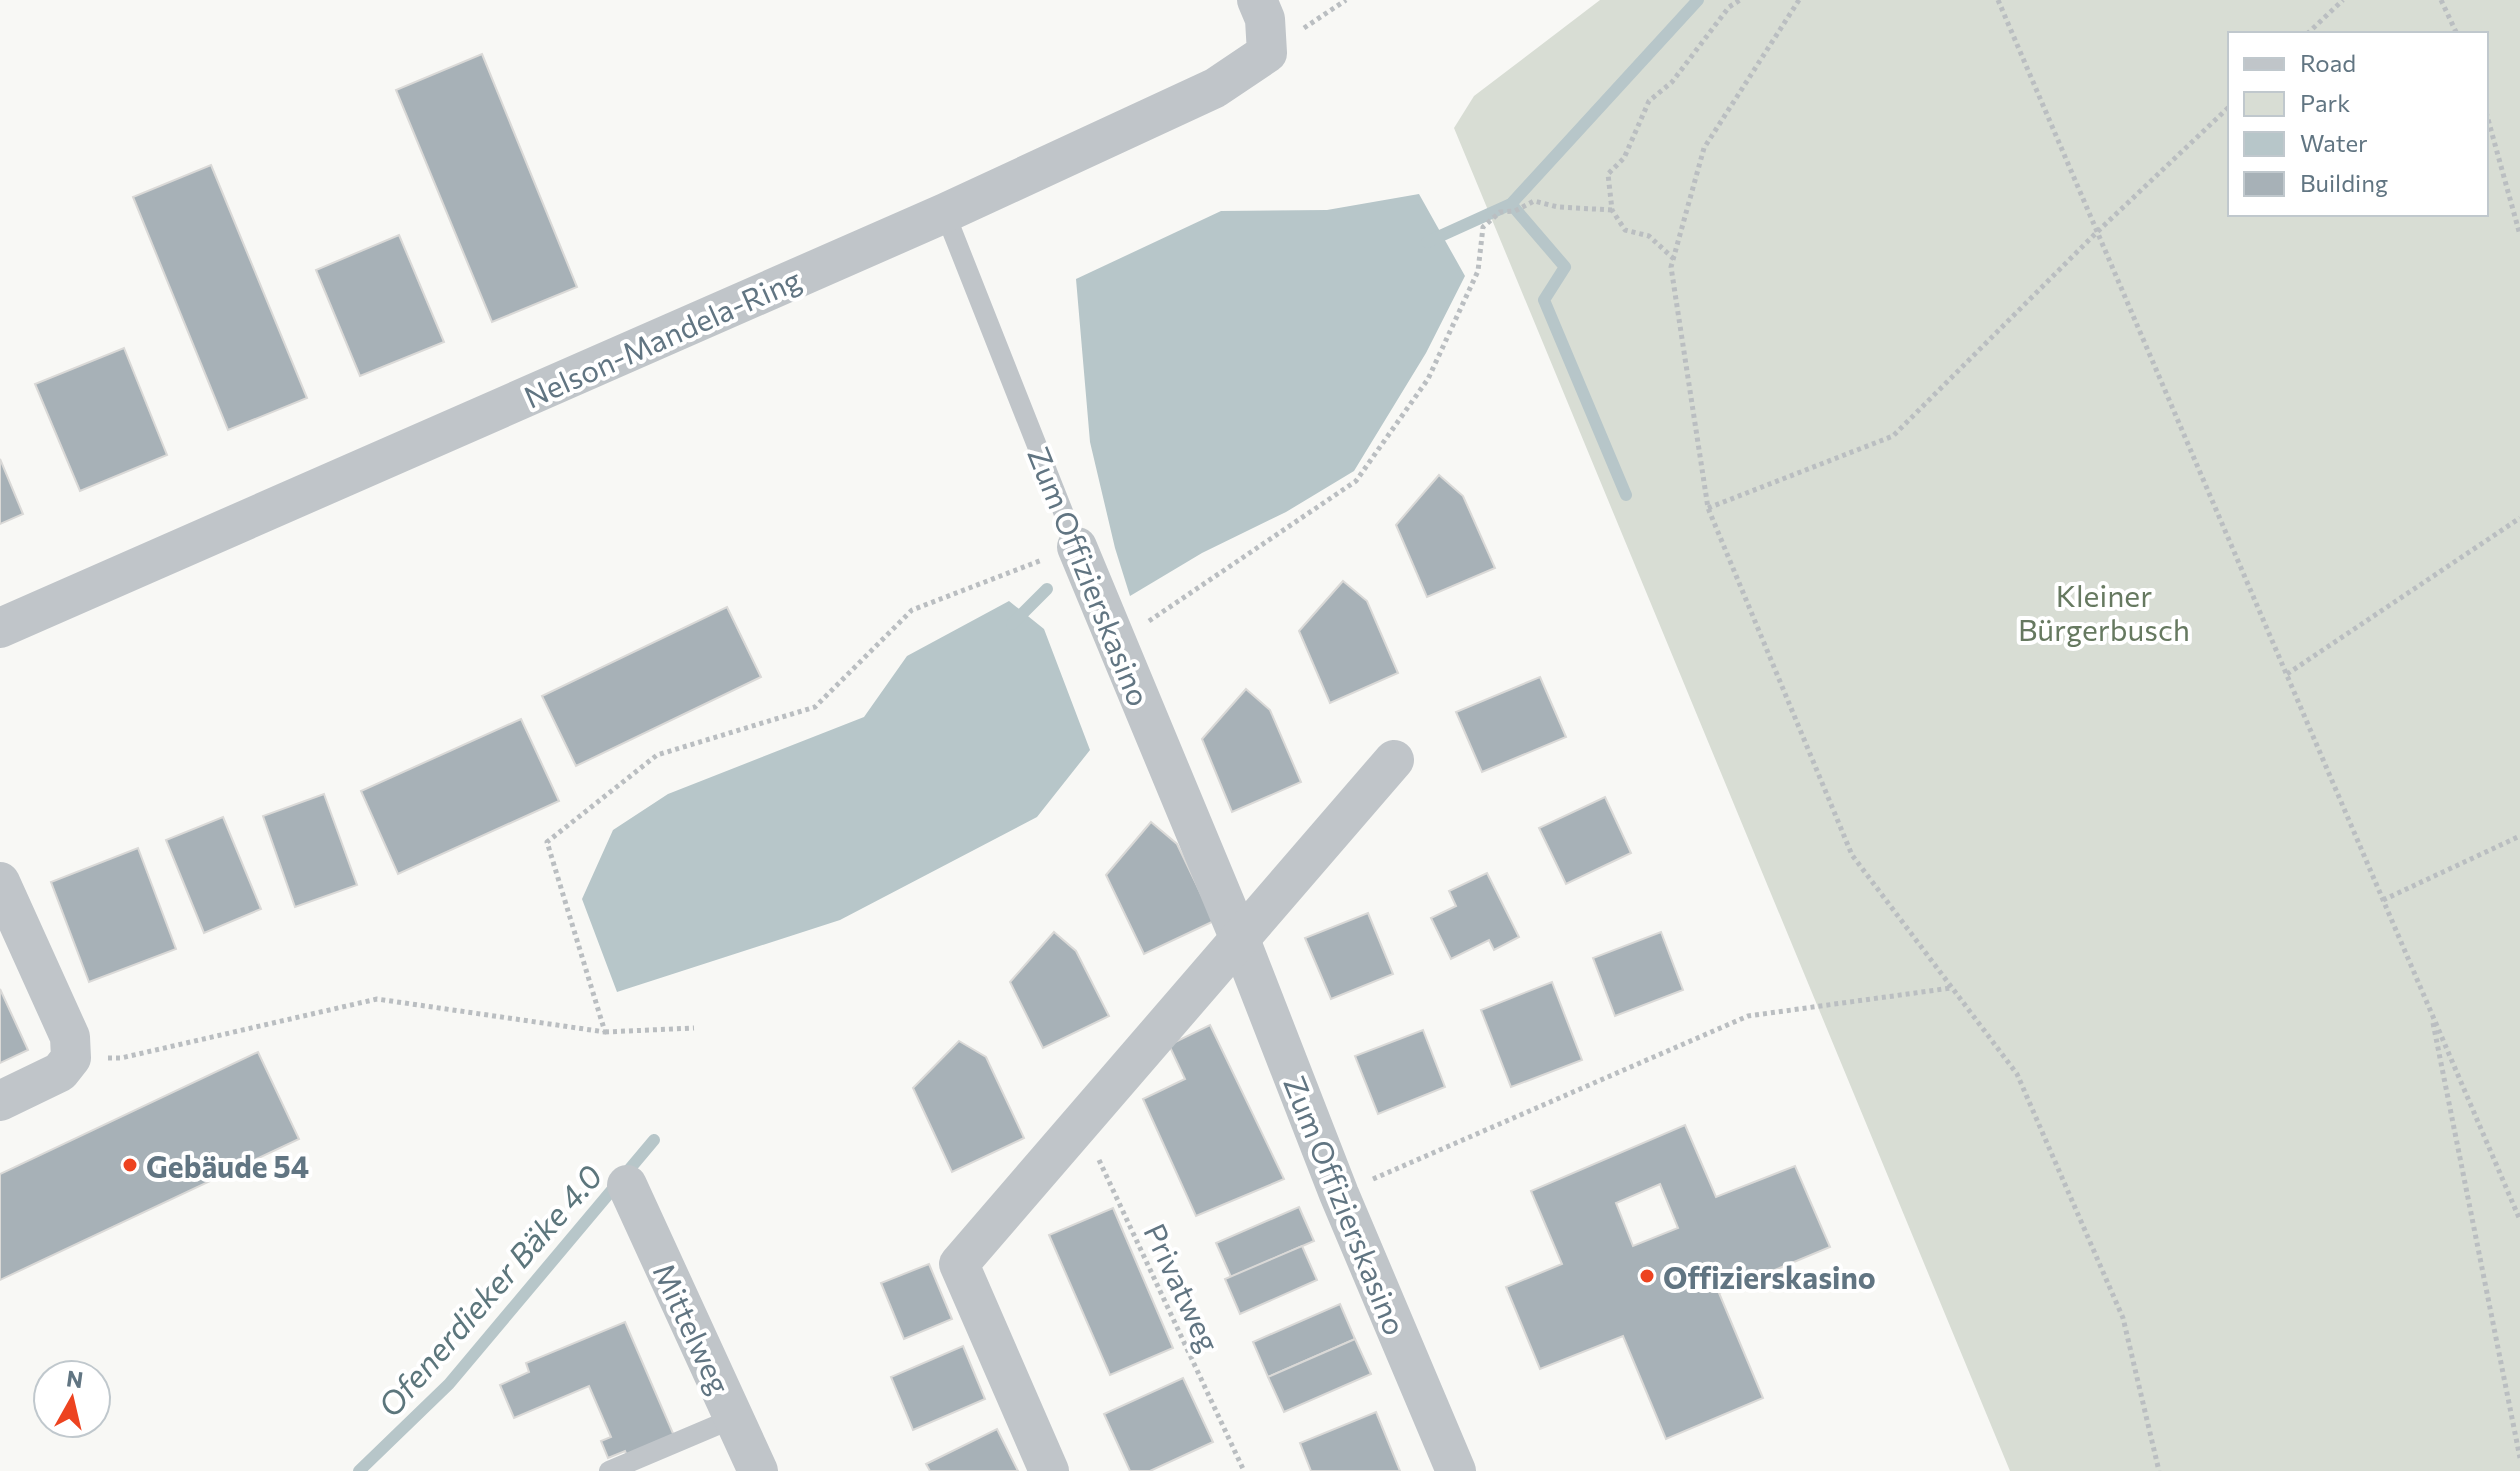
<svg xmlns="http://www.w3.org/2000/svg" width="2520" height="1471" font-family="Commissioner,sans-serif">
<rect width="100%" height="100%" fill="#f8f8f5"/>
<path fill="#d8ddd4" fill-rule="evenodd" d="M 1600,0 L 2520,0 L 2520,1471 L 2010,1471 L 1454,128 L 1474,96 ZM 2230,34 L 2486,34 L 2486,214 L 2230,214 Z"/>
<g fill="#b7c6c9">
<polygon points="1419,194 1465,276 1426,353 1354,471 1286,512 1202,553 1130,596 1115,548 1090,442 1076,279 1221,211 1327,210"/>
<polygon points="1009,601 1044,629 1090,750 1037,817 840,920 617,992 582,899 613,830 668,794 864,717 907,656"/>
</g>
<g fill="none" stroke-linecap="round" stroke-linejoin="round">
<g stroke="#b7c6c9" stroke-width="12">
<polyline points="1511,204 1565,267 1544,300 1626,495"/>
<polyline points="1427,242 1511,204 1698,0"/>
<polyline points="1012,624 1047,589"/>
<polyline points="359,1471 449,1384 654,1140"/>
</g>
</g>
<g fill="#a7b1b7" stroke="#dad9d7" stroke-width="2" fill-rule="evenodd">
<polygon points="482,54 577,287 492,322 396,90"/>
<polygon points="211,165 307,398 228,430 133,197"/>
<polygon points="399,235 444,342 360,376 316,270"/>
<polygon points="124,348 167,455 80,491 35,384"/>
<polygon points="0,459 23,514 0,524"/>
<polygon points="1439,475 1463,496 1495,568 1427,597 1396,525"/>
<polygon points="1343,581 1367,601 1398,673 1330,703 1299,631"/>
<polygon points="727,607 761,677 576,766 542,696"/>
<polygon points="1540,677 1566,737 1482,772 1456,712"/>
<polygon points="1246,689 1270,710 1301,782 1232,812 1202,739"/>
<polygon points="521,719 559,801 398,874 361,791"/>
<polygon points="324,794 357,885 295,907 263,816"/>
<polygon points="1605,797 1631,853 1566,884 1539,828"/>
<polygon points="223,817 261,909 204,933 166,840"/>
<polygon points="1151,822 1177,844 1214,921 1144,954 1106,875"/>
<polygon points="138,848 176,949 89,982 51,882"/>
<polygon points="1487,873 1519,937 1494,950 1489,940 1451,959 1431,918 1456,906 1449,891"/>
<polygon points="1368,913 1393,974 1331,999 1305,938"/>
<polygon points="1054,932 1076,951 1109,1016 1043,1048 1010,982"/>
<polygon points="1661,932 1683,990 1615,1016 1593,958"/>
<polygon points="1552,982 1582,1060 1511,1087 1481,1010"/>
<polygon points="0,989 28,1050 0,1063"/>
<polygon points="1210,1025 1284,1179 1196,1216 1143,1099 1185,1079 1169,1045"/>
<polygon points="1423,1030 1445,1087 1378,1114 1355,1056"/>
<polygon points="959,1041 986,1057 1024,1138 952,1172 913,1088"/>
<polygon points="258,1052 299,1139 0,1280 0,1174"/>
<path d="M 1685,1125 L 1716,1197 L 1795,1166 L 1830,1247 L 1719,1293 L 1763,1398 L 1666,1439 L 1623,1336 L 1540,1369 L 1506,1287 L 1562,1264 L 1531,1191 ZM 1660,1184 L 1678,1228 L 1633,1246 L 1616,1203 Z"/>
<polygon points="1299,1207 1314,1241 1231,1277 1216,1243"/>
<polygon points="1113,1208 1173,1348 1110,1375 1049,1235"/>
<polygon points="1302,1246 1317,1280 1240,1314 1225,1279"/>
<polygon points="929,1264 952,1319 904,1339 881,1283"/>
<polygon points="1340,1304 1355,1339 1268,1377 1253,1342"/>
<polygon points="625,1322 675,1438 628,1458 625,1451 608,1458 601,1441 611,1437 589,1386 514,1418 500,1385 529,1372 526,1363"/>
<polygon points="1355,1339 1371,1374 1284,1412 1268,1377"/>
<polygon points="963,1346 985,1399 913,1430 891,1377"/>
<polygon points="1183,1378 1213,1442 1150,1471 1130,1471 1104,1414"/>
<polygon points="1376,1412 1400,1471 1311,1471 1300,1443"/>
<polygon points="997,1429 1018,1471 930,1471 926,1464"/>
</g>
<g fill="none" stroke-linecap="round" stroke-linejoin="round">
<g stroke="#babec1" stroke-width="5" stroke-dasharray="4 4" stroke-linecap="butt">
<polyline points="1799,0 1704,148 1671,267 1708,508 1852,855 2017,1074 2123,1318 2159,1471"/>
<polyline points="1998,0 2520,1220"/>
<polyline points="2441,0 2457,34"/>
<polyline points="1304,28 1346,0"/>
<polyline points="2307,34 2343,0"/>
<polyline points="2486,112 2520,235"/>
<polyline points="1674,259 1649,236 1625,230 1612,210 1608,174 1624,158 1649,101 1672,82 1729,7 1740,0"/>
<polyline points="1708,508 1893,436 2097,232 2230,106"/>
<polyline points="1149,621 1356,481 1428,379 1478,271 1483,227 1500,212 1515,211 1534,201 1558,207 1612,210"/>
<polyline points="2287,674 2520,518"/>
<polyline points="2383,900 2520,836"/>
<polyline points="2433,1023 2520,1458"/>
<polyline points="605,1032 694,1028"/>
<polyline points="108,1058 121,1058 377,999 605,1032 547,842 657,755 815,707 912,610 1042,560"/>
<polyline points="1099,1160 1244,1471"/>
<polyline points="1373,1179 1748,1016 1951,988"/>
</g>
<g stroke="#c0c5c9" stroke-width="20">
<polyline points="945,213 1077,547"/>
<polyline points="609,1471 734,1418"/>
</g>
<g stroke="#c0c5c9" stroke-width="40">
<polyline points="1077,547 1239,937 1339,1194 1456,1471"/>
<polyline points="0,628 945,213 1215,88 1267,53 1265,19 1257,0"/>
<polyline points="0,882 70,1037 71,1058 60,1072 0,1101"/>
<polyline points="627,1185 758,1471"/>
<polyline points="1049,1471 959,1264 1394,760"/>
</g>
</g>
<g fill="#ed4320" stroke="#fff" stroke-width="3">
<circle cx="130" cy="1165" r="8"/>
<circle cx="1647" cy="1276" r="8"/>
</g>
<g text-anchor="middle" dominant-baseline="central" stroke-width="8" stroke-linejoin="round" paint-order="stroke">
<g font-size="30" fill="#617582" stroke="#fff">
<text transform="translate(662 337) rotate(-24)">Nelson-Mandela-Ring</text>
<text transform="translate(1090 576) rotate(68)">Zum Offizierskasino</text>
<text transform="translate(1346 1205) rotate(68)">Zum Offizierskasino</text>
<text transform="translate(1183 1287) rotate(65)">Privatweg</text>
<text transform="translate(693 1328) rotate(65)">Mittelweg</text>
</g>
<g font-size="30" fill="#667960" stroke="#fff">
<text x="2104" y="594">Kleiner<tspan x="2104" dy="34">Bürgerbusch</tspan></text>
</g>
<g font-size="30" font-weight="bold" fill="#617582" stroke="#fff" text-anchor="start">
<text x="146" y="1165">Gebäude 54</text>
<text x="1663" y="1276">Offizierskasino</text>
</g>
<g font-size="32" font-style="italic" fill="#5c767c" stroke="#fff">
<text transform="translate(489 1290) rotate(-49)">Ofenerdieker Bäke 4.0</text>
</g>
</g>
<rect x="2228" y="32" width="260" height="184" fill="#ffffff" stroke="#c0c8cd" stroke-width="2"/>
<rect x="2244" y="58" width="40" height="12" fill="#c0c5c9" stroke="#c0c8cd" stroke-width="2"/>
<text x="2300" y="72" font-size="24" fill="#617582">Road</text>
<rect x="2244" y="92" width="40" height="24" fill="#d8ddd4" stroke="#c0c8cd" stroke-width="2"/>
<text x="2300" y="112" font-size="24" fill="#617582">Park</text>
<rect x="2244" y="132" width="40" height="24" fill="#b7c6c9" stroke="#c0c8cd" stroke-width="2"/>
<text x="2300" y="152" font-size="24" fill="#617582">Water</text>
<rect x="2244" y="172" width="40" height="24" fill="#a7b1b7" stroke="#c0c8cd" stroke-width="2"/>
<text x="2300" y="192" font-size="24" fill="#617582">Building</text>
<g transform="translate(72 1399) rotate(8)"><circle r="38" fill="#ffffff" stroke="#c0c8cd" stroke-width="2"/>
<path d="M0-6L14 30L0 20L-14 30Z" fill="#ed4320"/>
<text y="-12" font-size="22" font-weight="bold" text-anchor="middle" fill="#617582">N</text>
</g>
</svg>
